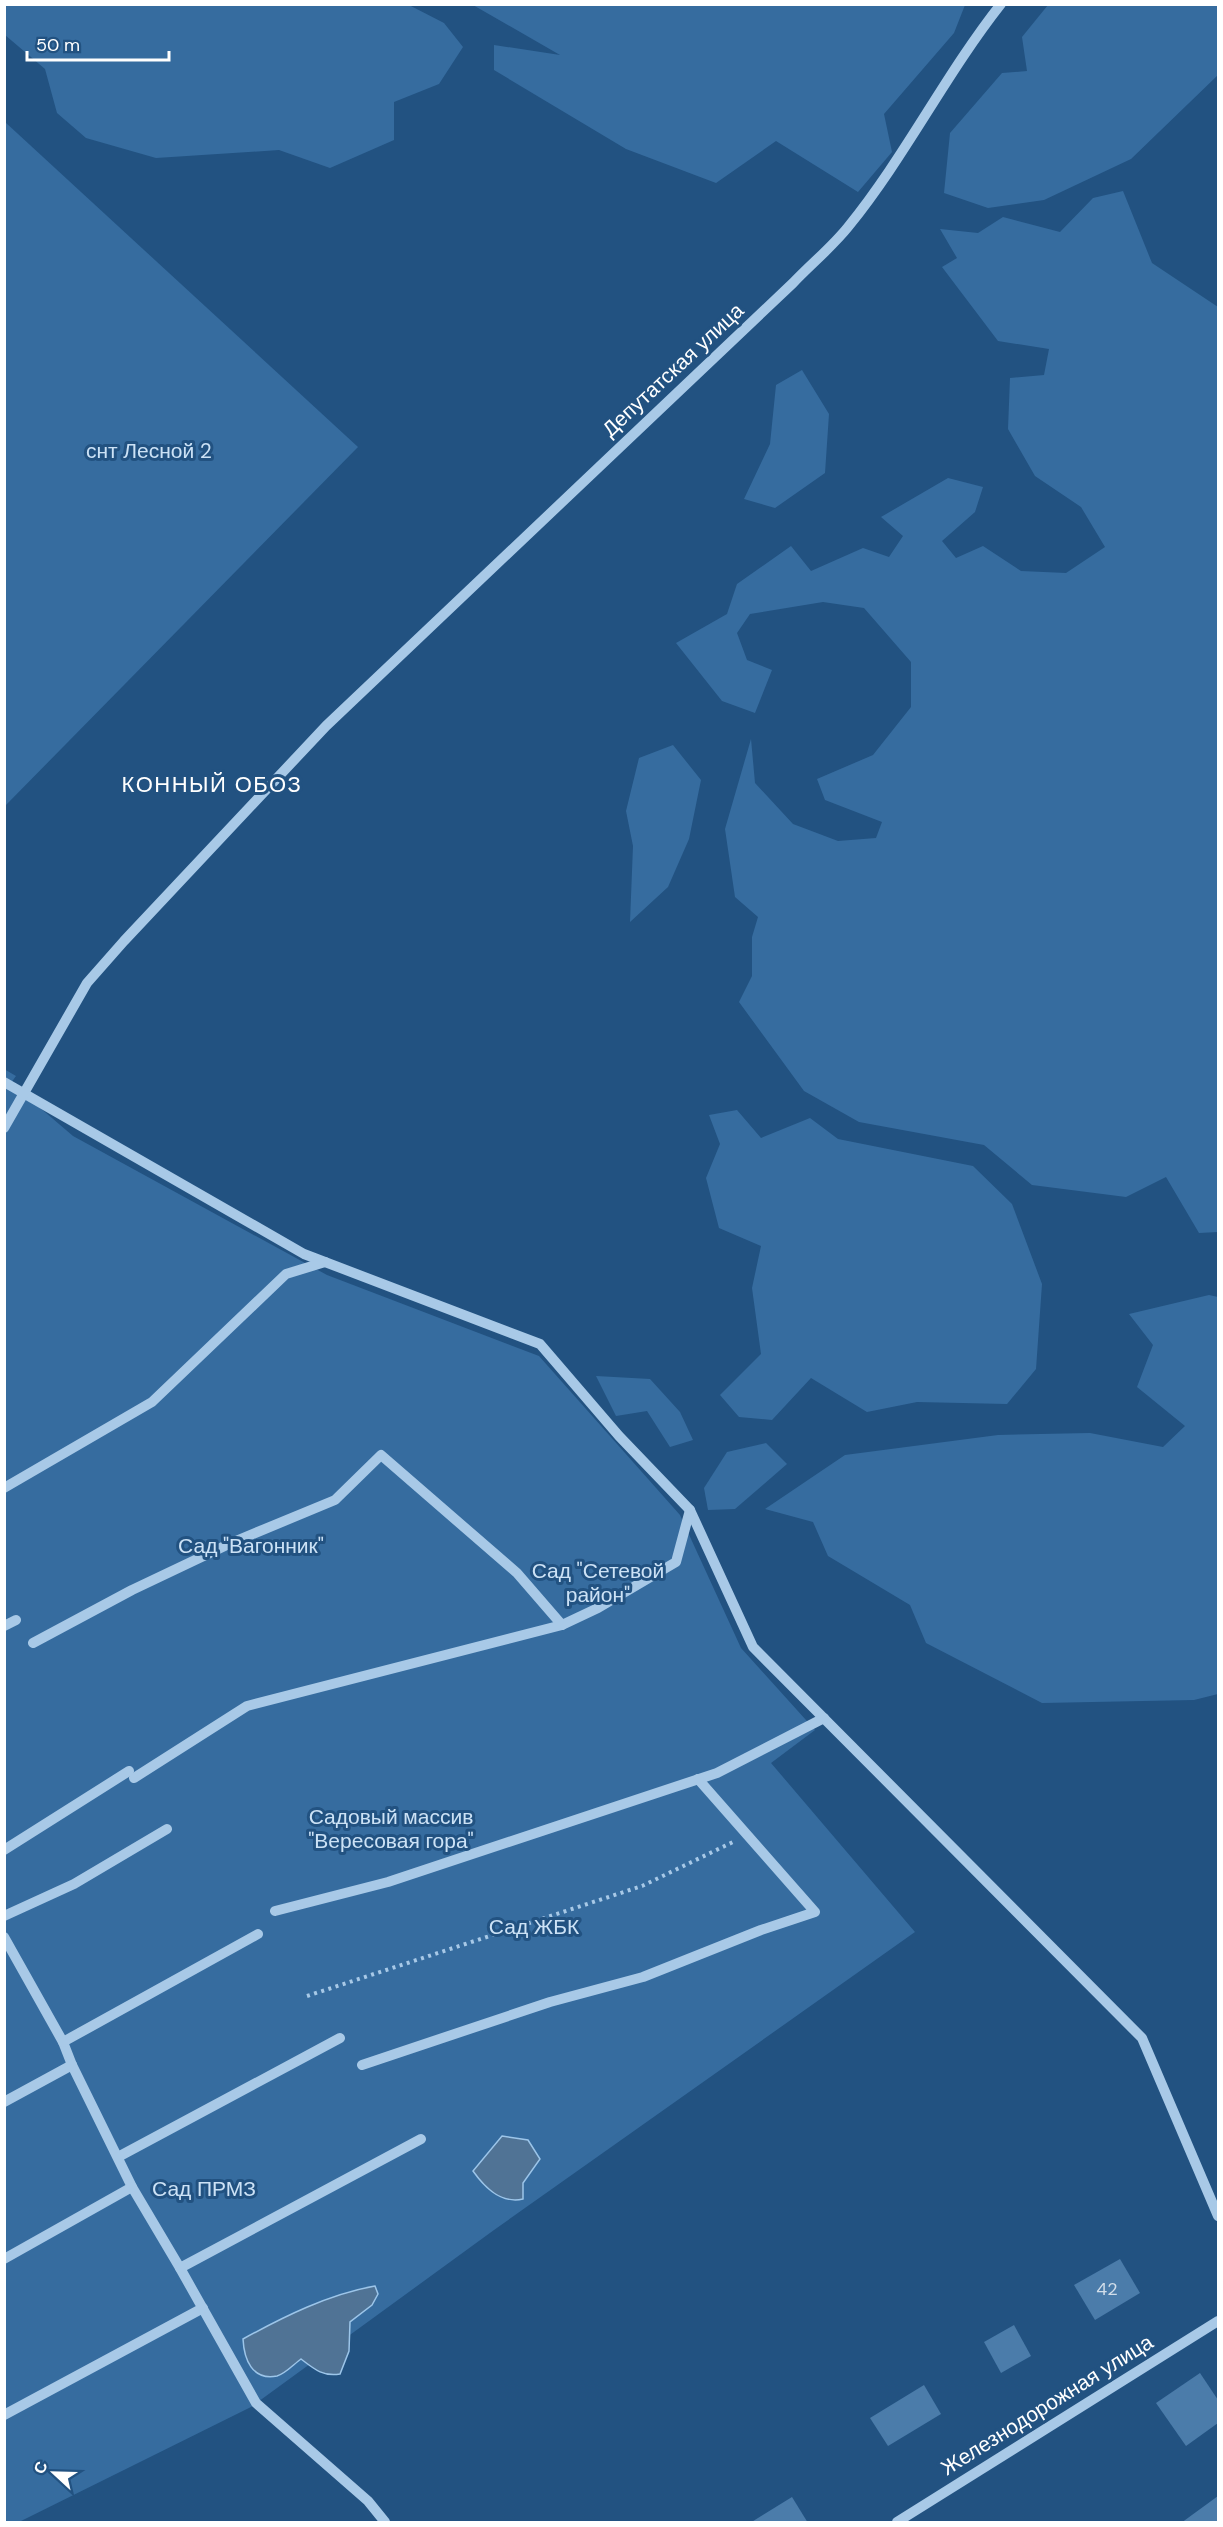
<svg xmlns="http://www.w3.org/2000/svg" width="1223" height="2527" font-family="'DM Sans',sans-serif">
<rect width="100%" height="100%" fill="#225281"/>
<g fill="#366c9f">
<polygon points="407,4 444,23 463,47 439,84 394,102 394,140 330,168 279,150 156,158 86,138 57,113 45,69 5,35 5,5"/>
<polygon points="473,5 965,5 954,33 884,114 892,152 858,192 776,141 716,183 626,149 494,70 494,45 560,55"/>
<polygon points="1048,5 1218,5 1218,75 1131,159 1044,200 988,208 944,193 950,133 1002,73 1027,71 1022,37"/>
<polygon points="5,122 358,447 5,806 4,806"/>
<polygon points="1123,191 1152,263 1218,307 1218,1232 1199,1233 1166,1177 1126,1197 1032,1185 984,1145 859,1122 804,1091 739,1002 752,976 752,937 758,917 735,897 725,829 751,739 755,783 793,824 838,841 876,838 882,822 825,800 817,779 873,755 911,707 911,662 864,608 823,602 750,614 737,633 747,660 772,670 755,713 722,701 676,643 727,614 737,584 791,546 811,571 863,548 889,557 903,536 881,517 948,478 983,487 975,512 942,541 956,558 983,546 1021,571 1066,573 1105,547 1081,507 1035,476 1008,429 1010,378 1044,375 1049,349 998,341 942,267 957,258 940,229 978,233 1003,217 1060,232 1093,198"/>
<polygon points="802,370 829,414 825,473 775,508 744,499 770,444 776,385"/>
<polygon points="673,745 701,780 689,839 668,887 630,922 633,846 626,811 639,758"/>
<polygon points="4,1069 16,1076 11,1083 73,1136 327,1275 539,1356 680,1515 741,1648 815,1730 771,1763 915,1932 494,2230 251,2407 19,2522 4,2522"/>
<polygon points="737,1110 761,1138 810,1118 838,1139 973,1166 1012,1204 1042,1284 1036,1369 1007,1404 917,1402 867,1412 811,1378 772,1420 739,1417 720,1395 761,1354 752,1288 761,1246 719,1228 706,1178 720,1144 709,1115"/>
<polygon points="1209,1295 1218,1297 1218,1694 1194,1700 1042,1703 926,1643 910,1605 828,1556 813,1522 765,1509 845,1455 998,1435 1090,1433 1163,1447 1185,1426 1137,1387 1153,1345 1129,1314"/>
<polygon points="596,1376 650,1379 680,1412 693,1440 670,1447 647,1411 616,1416"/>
<polygon points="766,1443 787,1464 735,1509 708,1510 704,1488 727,1452"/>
</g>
<g fill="#507395" stroke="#9cc5e9" stroke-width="1.5">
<path d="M 502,2136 L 528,2140 L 540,2159 L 523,2183 L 523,2199 C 501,2204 485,2188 473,2171 Z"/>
<path d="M 375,2286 L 378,2294 L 372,2305 L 350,2322 L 349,2351 L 340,2374 C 323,2377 314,2369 301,2359 C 294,2364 285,2374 277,2376 C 252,2381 244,2359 243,2339 C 283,2317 329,2294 375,2286 Z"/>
</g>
<g fill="#4b7caa">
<polygon points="1120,2259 1140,2293 1095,2320 1074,2285"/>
<polygon points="1014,2325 1031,2356 1001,2373 984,2342"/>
<polygon points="1200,2373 1218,2400 1218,2423 1186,2446 1156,2403"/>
<polygon points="924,2385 941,2414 888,2446 870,2418"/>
<polygon points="1218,2496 1218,2523 1181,2523"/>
<polygon points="792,2497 808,2523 750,2523"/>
</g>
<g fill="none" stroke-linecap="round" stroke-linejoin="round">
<polyline stroke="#a8c9e7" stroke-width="4" stroke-dasharray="3 4.5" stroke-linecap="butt" points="307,1996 642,1886 735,1841"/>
<g stroke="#a8c9e7" stroke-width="10">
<polyline points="4,1082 304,1254 540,1344 619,1436 690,1510 753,1647 1142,2038 1218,2216"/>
<path d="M 4,1128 L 87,983 L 124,941 L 326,726 L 793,283 C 811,264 832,247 848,227 C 905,157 945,75 1001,4"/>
<polyline points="4,1488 152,1402 286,1274 325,1262"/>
<polyline points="4,1626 16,1620"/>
<polyline points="33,1643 132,1590 231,1543 335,1500 381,1455 517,1573 562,1625"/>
<polyline points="134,1778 247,1706 562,1625 598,1608 676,1562 690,1510"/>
<polyline points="4,1850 129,1771"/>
<polyline points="275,1911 388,1882 717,1773 824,1718"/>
<polyline points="4,1916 74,1884 167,1829"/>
<polyline points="258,1934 63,2042 72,2065 132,2187 180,2268 256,2403 368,2501 385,2522"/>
<polyline points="4,1937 63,2042"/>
<polyline points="362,2065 550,2002 643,1977 761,1930 815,1912 698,1779"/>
<polyline points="4,2102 72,2065"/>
<polyline points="118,2157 340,2038"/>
<polyline points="4,2259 132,2187"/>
<polyline points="180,2268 421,2139"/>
<polyline points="4,2415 203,2308"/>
<polyline points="897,2522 1218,2321"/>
</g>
</g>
<g text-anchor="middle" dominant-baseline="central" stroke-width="6" stroke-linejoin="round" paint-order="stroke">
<g font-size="18" fill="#d2deea">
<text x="1107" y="2289">42</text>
</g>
<g font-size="21" fill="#fff" stroke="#225281">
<text transform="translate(673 370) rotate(-43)">Депутатская улица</text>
<text transform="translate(1047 2405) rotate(-32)">Железнодорожная улица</text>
</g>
<g font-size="21" fill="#cce2f6" stroke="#225281">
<text x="149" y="451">снт Лесной 2</text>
<text x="251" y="1546">Сад "Вагонник"</text>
<text x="598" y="1571">Сад "Сетевой<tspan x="598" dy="24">район"</tspan></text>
<text x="391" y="1817">Садовый массив<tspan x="391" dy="24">"Вересовая гора"</tspan></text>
<text x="534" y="1927">Сад ЖБК</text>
<text x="204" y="2189">Сад ПРМЗ</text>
</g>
<g font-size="22" letter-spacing="1.5" fill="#fff" stroke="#225281">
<text x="212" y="784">КОННЫЙ ОБОЗ</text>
</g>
</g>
<rect width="1223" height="2527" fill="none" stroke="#ffffff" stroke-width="12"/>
<g transform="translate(54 2473) rotate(292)" stroke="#225281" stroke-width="4.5" paint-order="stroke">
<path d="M0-4.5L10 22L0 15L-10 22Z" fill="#ffffff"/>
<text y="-9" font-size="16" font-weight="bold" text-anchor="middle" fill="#ffffff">С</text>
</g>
<path d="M27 51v9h142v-9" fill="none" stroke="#ffffff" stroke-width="3"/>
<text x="36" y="51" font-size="18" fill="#ffffff" stroke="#225281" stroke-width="4.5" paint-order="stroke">50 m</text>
</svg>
